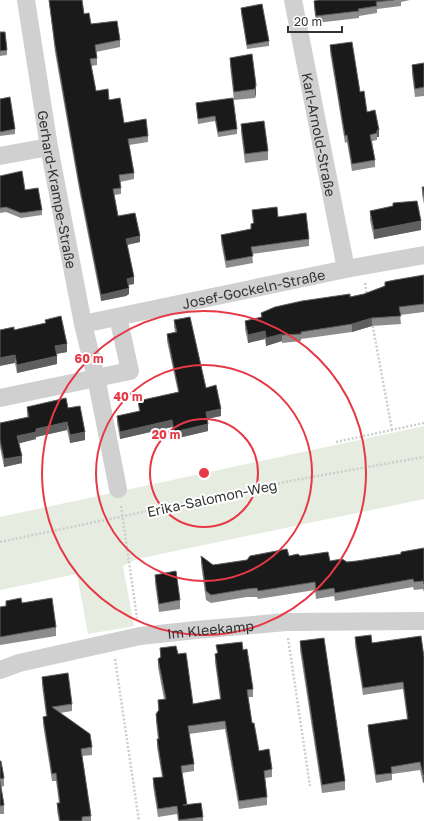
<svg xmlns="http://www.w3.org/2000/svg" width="424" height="821" font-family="'Golos Text',sans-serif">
<rect width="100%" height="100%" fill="#fff"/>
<polygon fill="#e6ecdf" points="424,426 424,499 137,559 123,566 134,626 88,634 77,574 0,590 0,517"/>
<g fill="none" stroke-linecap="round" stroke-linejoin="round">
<g stroke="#cdcdcd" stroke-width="2.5" stroke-dasharray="2 2" stroke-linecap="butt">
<polyline points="365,283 367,296"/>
<polyline points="372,322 392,430"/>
<polyline points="336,442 424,423"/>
<polyline points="121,506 137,618"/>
<polyline points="0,542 295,480 424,457"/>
<polyline points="288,638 310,786"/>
<polyline points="115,659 139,821"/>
</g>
<g stroke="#d0d0d0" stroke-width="18">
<path id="s1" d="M 26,0 L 49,147 L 83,324 L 96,377 L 118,489"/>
<path id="s2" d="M 293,0 L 346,269"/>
<polyline points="0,156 49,147"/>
<path id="s3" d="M 83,324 L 346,269 L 424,255"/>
<polyline points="0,398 130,371 118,317"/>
<path id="s4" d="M 0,670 L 19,663 L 140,636 L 196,630 L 286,622 L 424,621"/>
</g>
</g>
<g fill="#8c8c8c">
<polygon points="49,0 82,0 84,14 91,24 120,40 120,47 96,52 97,58 97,65 91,66 96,91 109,100 124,123 148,136 148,142 129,145 134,173 134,179 120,182 121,188 121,194 114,195 118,216 140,242 127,245 134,284 128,285 129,294 126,296 101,301 79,189 55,52"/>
<polygon points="319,0 410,0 401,2 401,6 377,9 377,13 359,16 359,18 316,23 314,8 314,1"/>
<polygon points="241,8 269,41 269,46 247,49 241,13"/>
<polygon points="0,32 7,50 7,55 0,56"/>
<polygon points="330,45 360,92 367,112 379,137 377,137 377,140 372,141 375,160 375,167 352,171 347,142 345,143 330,52"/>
<polygon points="252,54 256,94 255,98 234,100 230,66 230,58"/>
<polygon points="424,63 424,96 415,97 412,74 412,65"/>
<polygon points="0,99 15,129 15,134 0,136"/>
<polygon points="196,103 237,129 237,134 218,137 215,121 198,124"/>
<polygon points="241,124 268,151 268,160 245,163 241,132"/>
<polygon points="0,176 25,190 42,210 42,215 21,218 6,212 0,213"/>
<polygon points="422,187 424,187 424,204 422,195"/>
<polygon points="393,203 421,230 374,239 370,220 370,211 393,206"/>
<polygon points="252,210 278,217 309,239 309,246 252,254 253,263 226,268 221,242 221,235 251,229 251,224 253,223"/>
<polygon points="424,275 424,312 400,315 401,324 372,326 352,332 301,339 301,341 282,343 282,341 266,346 265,339 248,343 245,329 245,321 261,317 261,313 364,294 385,286 385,282"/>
<polygon points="45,320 67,352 57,354 57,364 17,373 15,363 14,330 45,323"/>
<polygon points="174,320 206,388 221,416 207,419 208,431 174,439 172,427 120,439 117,423 117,416 139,411 138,401 178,392 167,341 167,334 175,332 174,327"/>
<polygon points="27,407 68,408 85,440 70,443 67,430 36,437 36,439 19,443 22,463 4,467 0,447 0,423 27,417"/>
<polygon points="424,548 424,592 423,589 414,590 413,587 335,601 334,596 316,599 315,590 258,599 257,597 247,597 211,603 206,600 201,564 201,556 213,565 289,556 300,556 330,561 347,562 357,561 401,554"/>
<polygon points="155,575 180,600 180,609 159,612 155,583"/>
<polygon points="6,601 22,603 56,627 56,636 0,645 0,607 6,606"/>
<polygon points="355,637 372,643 424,657 424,782 423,783 420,770 392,774 392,780 376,783 368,732 368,725 407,719 403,689 363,695 355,645"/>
<polygon points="300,641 345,781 345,790 322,793 300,650"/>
<polygon points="216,645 243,650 253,689 253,697 248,697 252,723 259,751 272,769 272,777 265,778 267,797 267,805 239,809 225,729 189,734 194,764 194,771 182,773 187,805 203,817 203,821 178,821 177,814 158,817 153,786 153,778 162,777 157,747 157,739 158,739 156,722 156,714 158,711 158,700 164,699 158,667 158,659 160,658 160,648 178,654 193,704 220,699 215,662 215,654 217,653"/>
<polygon points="42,677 72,704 72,711 60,713 92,747 92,755 82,756 91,816 91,821 59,821 57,811 57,803 59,803 56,781 52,781 43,724 43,717 46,716 42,685"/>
<polygon points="0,761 4,778 4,786 1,787 4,805 4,814 0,814"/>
</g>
<g fill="#5f5f5f">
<polygon points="256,85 256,94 255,98 255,89"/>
<rect x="377" y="130" width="2" height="7"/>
<polygon points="421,221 421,230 374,239 374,230"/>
<polygon points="140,236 140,242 126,245 126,239"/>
<polygon points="134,277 134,284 127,285 127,279"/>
<polygon points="129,288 129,294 126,296 101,301 101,295"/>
<polygon points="372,318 372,326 352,332 352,324"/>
<polygon points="265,331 265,339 248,343 248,335"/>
<polygon points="282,334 282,341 266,346 266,338"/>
<polygon points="67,344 67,352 55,354 55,346"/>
<polygon points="15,355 15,363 0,366 0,358"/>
<polygon points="57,356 57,364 17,373 17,365"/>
<polygon points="221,409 221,416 206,419 206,412"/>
<polygon points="172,420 172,427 120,439 120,432"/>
<polygon points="67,422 67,430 36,437 36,439 17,444 17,436 36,429"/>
<polygon points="208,424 208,431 174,439 174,432"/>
<polygon points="85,432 85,440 70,443 70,435"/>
<polygon points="22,456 22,463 4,467 4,459"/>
<polygon points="423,775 424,775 424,782 423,783"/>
</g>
<g fill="#1a1a1a" stroke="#5f5f5f">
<polygon points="49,0 82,0 84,14 89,13 91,24 117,21 120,40 95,45 97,58 90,59 96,91 108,89 109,100 120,98 124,123 146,119 148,136 128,139 134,173 119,175 121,188 113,189 118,216 135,213 140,236 126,239 134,277 127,279 129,288 126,289 101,295 79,183 55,45"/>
<polygon points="319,0 394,0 376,2 377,6 358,9 359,11 316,16 314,1"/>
<polygon points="262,4 269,41 247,45 241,8"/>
<polygon points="0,32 5,32 7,50 0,51"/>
<polygon points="352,42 360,92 364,91 367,112 375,110 379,130 377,130 377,133 370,135 375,160 352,164 347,135 345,136 330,45"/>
<polygon points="252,54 256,85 255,89 234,92 230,58"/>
<polygon points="424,63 424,87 415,89 412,65"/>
<polygon points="10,97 15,129 0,132 0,99"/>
<polygon points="233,98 237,129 218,132 215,116 198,119 196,103"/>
<polygon points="264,121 268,151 245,154 241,124"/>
<polygon points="22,171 25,190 38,188 42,210 21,213 6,207 0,208 0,176"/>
<polygon points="422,187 424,187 424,196"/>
<polygon points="417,201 421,221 374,230 370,211 393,206 393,203"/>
<polygon points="277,207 278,217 306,213 309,239 251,247 253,256 226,261 221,235 251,229 251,224 254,223 252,210"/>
<polygon points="424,275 424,304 399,307 401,316 372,318 352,324 301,332 301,334 282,335 282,334 266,338 265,331 248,335 245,321 262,317 261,313 275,307 302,301 350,294 350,297 364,294 385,286 385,282 395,280"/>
<polygon points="61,316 67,344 55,346 57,356 17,365 15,355 0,358 0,330 14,327 14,330 46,323 45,320"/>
<polygon points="190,317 206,388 216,385 221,409 206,412 208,424 174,432 172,420 120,432 117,416 140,411 138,401 179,392 167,334 177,332 174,320"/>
<polygon points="66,398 68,408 80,406 85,432 70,435 67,422 36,429 36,432 17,436 22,456 4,459 0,440 0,423 29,417 27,407"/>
<polygon points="424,548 424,584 423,581 414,582 413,579 335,593 334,588 316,591 315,582 258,591 257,588 247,589 211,595 206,591 201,556 213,565 247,560 250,556 287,549 289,556 298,554 300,556 328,552 330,561 342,559 347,562 357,561 401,554 401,552"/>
<polygon points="176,571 180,600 159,604 155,575"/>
<polygon points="21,598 22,603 52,598 56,627 0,637 0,607 6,606 6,601"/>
<polygon points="371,635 372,643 421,636 424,657 424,775 423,775 420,762 391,767 392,773 376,775 368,725 408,719 403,682 363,688 355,637"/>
<polygon points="324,638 345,781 322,785 300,641"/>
<polygon points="242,642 243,650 247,649 253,689 247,690 252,723 254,723 259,751 269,749 272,769 264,771 267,797 239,801 225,721 188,726 194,764 181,766 187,805 183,805 201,803 203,817 179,820 177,806 158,809 153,778 163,777 157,739 159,739 156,714 159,710 158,700 166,699 158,659 161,657 160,648 176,646 178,654 186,653 193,704 221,699 215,654 218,653 216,645"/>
<polygon points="68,673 72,704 52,707 90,734 92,747 81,749 91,816 82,817 82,821 60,821 57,803 60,803 56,773 52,774 43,717 47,716 42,677"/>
<polygon points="0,761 1,761 4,778 0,779"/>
<polygon points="0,781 4,805 0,806"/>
</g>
<g fill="none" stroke="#e63946" stroke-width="2">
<circle cx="204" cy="473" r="54"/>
<circle cx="204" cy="473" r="108"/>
<circle cx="204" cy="473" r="162"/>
</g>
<g text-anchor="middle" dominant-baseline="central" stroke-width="4" stroke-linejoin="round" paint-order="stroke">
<g font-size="14" fill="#333" stroke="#fff">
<text stroke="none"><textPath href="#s2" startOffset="137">Karl-Arnold-Straße</textPath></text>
<text stroke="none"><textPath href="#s1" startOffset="192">Gerhard-Krampe-Straße</textPath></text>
<text stroke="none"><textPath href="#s3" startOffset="174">Josef-Gockeln-Straße</textPath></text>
<text transform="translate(212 498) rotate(-12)">Erika-Salomon-Weg</text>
<text stroke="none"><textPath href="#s4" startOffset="215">Im Kleekamp</textPath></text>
</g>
</g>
<circle cx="204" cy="473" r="6" fill="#e63946" stroke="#fff" stroke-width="2"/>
<g font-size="12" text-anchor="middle" font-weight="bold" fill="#e63946" stroke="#fff" stroke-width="4" stroke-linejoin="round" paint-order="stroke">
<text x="89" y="363">60 m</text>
<text x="128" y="401">40 m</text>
<text x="166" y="439">20 m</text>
</g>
<path d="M288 26v6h54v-6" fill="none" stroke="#333333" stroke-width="2"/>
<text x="294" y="26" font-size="12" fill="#333333" stroke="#ffffff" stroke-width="3" paint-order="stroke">20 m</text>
</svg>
